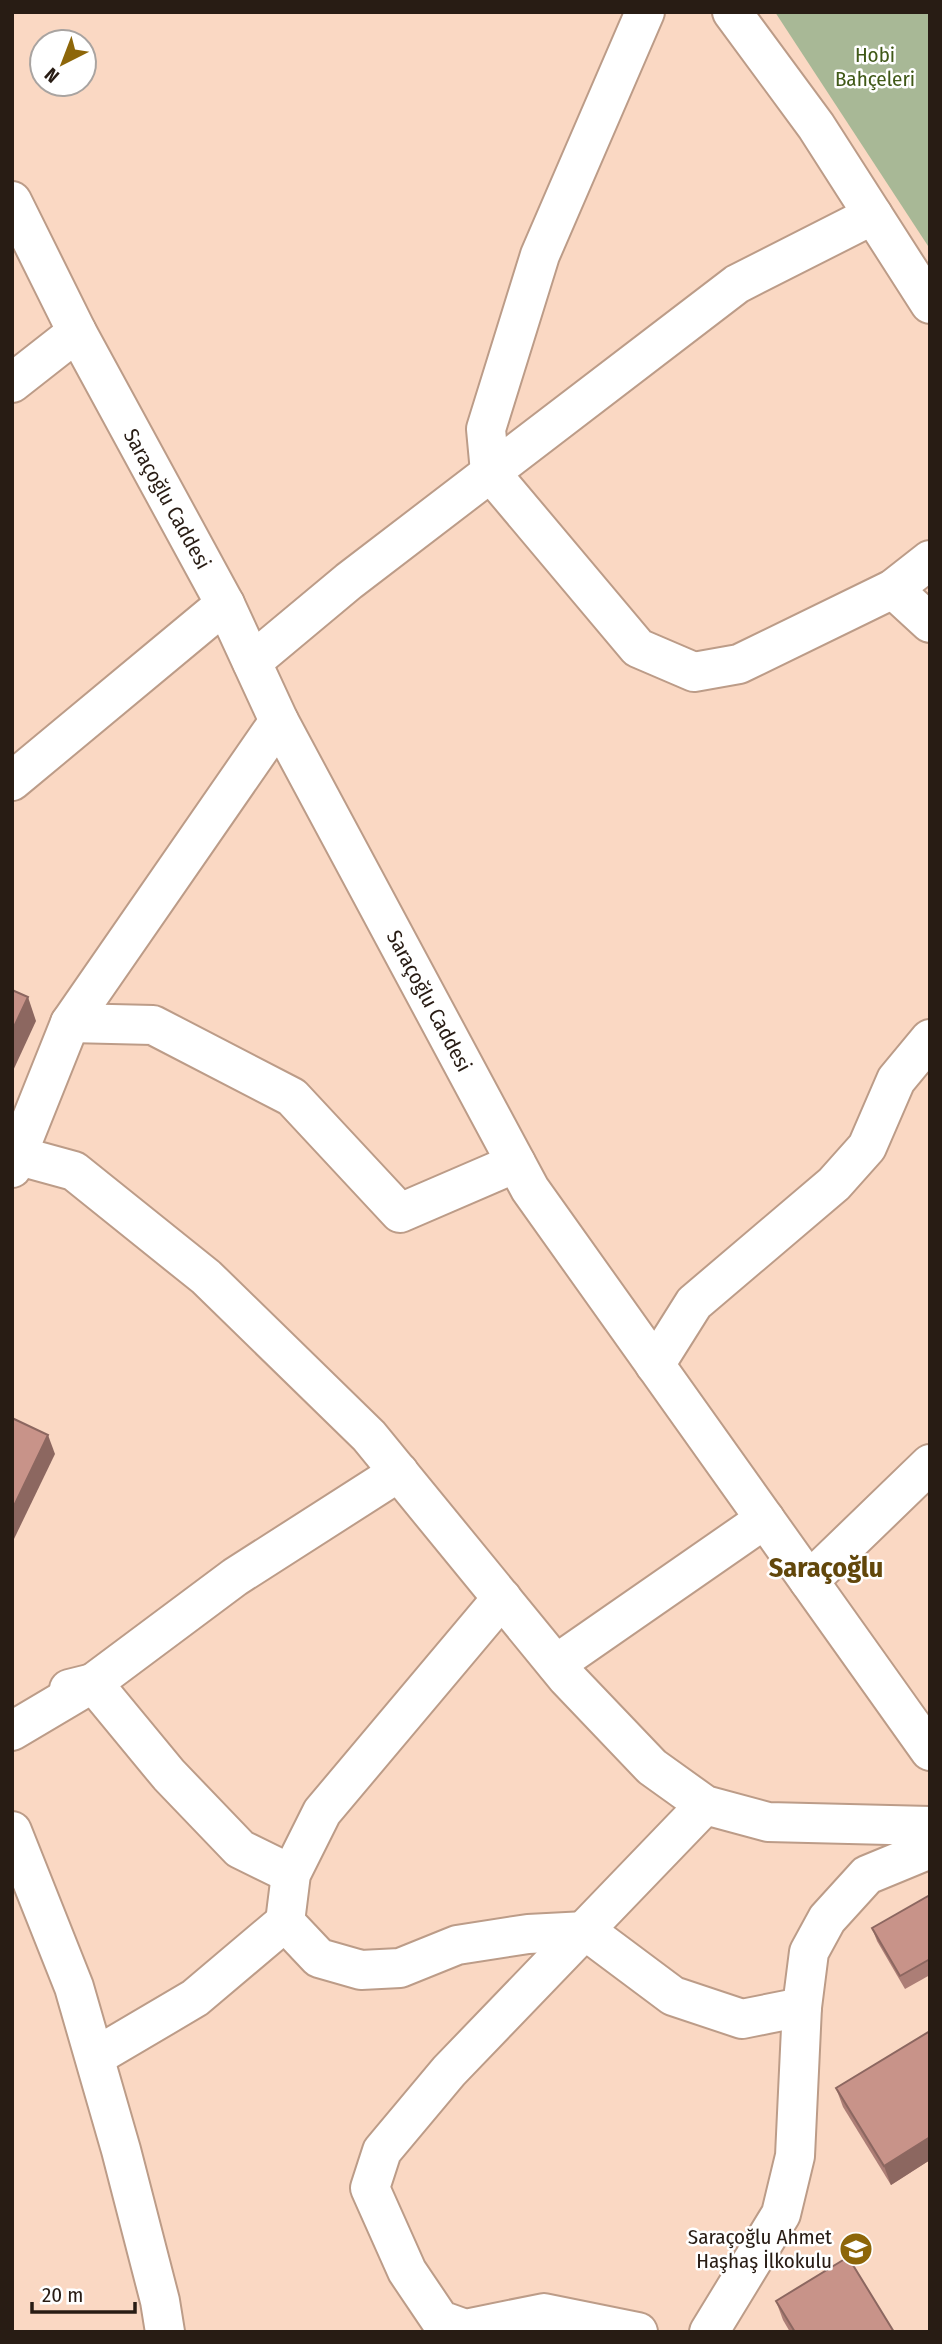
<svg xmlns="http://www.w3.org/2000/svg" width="942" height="2344" font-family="'Fira Sans Condensed',sans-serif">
<rect width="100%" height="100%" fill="#fad8c3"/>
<polygon fill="#a8b896" points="775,12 930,12 930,249"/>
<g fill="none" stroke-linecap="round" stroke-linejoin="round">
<defs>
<g id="minor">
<polyline points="645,12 540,255 486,429 490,472 638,648 694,672 739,664 893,589 930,560"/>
<polyline points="732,12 816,126 930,304"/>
<polyline points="12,201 77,332 225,604 279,721 530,1189 930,1751"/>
<polyline points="12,383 77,332"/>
<polyline points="893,589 930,623"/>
<polyline points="252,662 349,581 737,284 873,215"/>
<polyline points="12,781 225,604"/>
<polyline points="70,1023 153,1025 292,1097 400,1213 516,1163"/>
<polyline points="12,1154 74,1171 206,1277 369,1436 567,1678 652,1767 705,1805 768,1822 930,1826"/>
<polyline points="12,1168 70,1023 279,721"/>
<polyline points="655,1365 694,1303 834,1184 867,1147 896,1080 930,1039"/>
<polyline points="809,1581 930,1464"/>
<polyline points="502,1598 322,1812 291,1874 285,1922 319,1958 361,1970 400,1968 457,1945 528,1934 586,1931 673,1996 742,2019 802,2007"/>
<polyline points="556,1664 765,1519"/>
<polyline points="69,1689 93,1683 169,1775 240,1849 291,1874"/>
<polyline points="12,1731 93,1683 235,1577 399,1472"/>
<polyline points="12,1831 74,1987 121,2150 160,2301 165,2332"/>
<polyline points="95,2057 195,1998 285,1922"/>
<polyline points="638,2332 544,2313 465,2329 440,2320 407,2271 370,2188 382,2151 449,2071 705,1805"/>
<polyline points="709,2332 781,2214 795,2156 802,2007 809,1952 827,1919 867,1875 930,1849"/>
</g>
</defs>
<use href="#minor" stroke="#bc9c88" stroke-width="42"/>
<use href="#minor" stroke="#fff" stroke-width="38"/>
</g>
<g fill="#ac7e76">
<polygon points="930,1895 930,1975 905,1989 877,1941 872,1928"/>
<polygon points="930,2031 930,2160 891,2185 843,2107 836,2088"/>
<polygon points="776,2301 894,2332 790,2332 783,2320"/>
</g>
<g fill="#8c6760">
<polygon points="28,997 36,1021 12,1073 12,1031"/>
<polygon points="48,1435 55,1454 14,1539 12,1533 12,1510"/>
<polygon points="930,2137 930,2160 891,2185 884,2166"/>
</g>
<g fill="#c89389" stroke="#8c6760" stroke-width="2">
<polygon points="12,990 28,997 12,1031"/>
<polygon points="12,1418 48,1435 12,1510"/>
<polygon points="930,1895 930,1959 900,1976 872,1928"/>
<polygon points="930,2031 930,2137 884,2166 836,2088"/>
<polygon points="848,2257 894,2332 795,2332 776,2301"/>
</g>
<defs>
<symbol id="school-disc" viewBox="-11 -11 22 22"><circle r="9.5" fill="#8d6609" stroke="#fff"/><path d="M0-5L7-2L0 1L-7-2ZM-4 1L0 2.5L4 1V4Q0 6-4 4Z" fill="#fff"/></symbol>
</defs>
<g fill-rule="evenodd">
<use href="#school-disc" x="837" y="2230" width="38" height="38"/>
</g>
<g text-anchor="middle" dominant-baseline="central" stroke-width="5" stroke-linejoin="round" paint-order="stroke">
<g font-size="21" fill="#405918" stroke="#fff">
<text x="875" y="55">Hobi<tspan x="875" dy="24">Bahçeleri</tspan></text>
</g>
<g font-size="21" fill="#281c14" stroke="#fff">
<text transform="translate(167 499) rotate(61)">Saraçoğlu Caddesi</text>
<text transform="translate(429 1001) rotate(62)">Saraçoğlu Caddesi</text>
</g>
<g font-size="21" fill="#281c14" stroke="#fff" text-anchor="end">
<text x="832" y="2237">Saraçoğlu Ahmet<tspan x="832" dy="24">Haşhaş İlkokulu</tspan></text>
</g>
<g font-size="28" font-weight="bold" fill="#62470b" stroke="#fff">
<text x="826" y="1567">Saraçoğlu</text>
</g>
</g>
<rect width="942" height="2344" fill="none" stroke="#281c14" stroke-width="28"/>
<g transform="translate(63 63) rotate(222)"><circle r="33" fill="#ffffff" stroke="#a9a4a1" stroke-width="2"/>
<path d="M0-5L12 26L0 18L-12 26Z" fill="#8d6609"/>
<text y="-10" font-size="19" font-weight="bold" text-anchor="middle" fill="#281c14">N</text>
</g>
<path d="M32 2302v10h103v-10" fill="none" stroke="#281c14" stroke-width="3.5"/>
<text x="42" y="2302" font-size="21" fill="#281c14" stroke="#ffffff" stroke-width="5" paint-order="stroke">20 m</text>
</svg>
